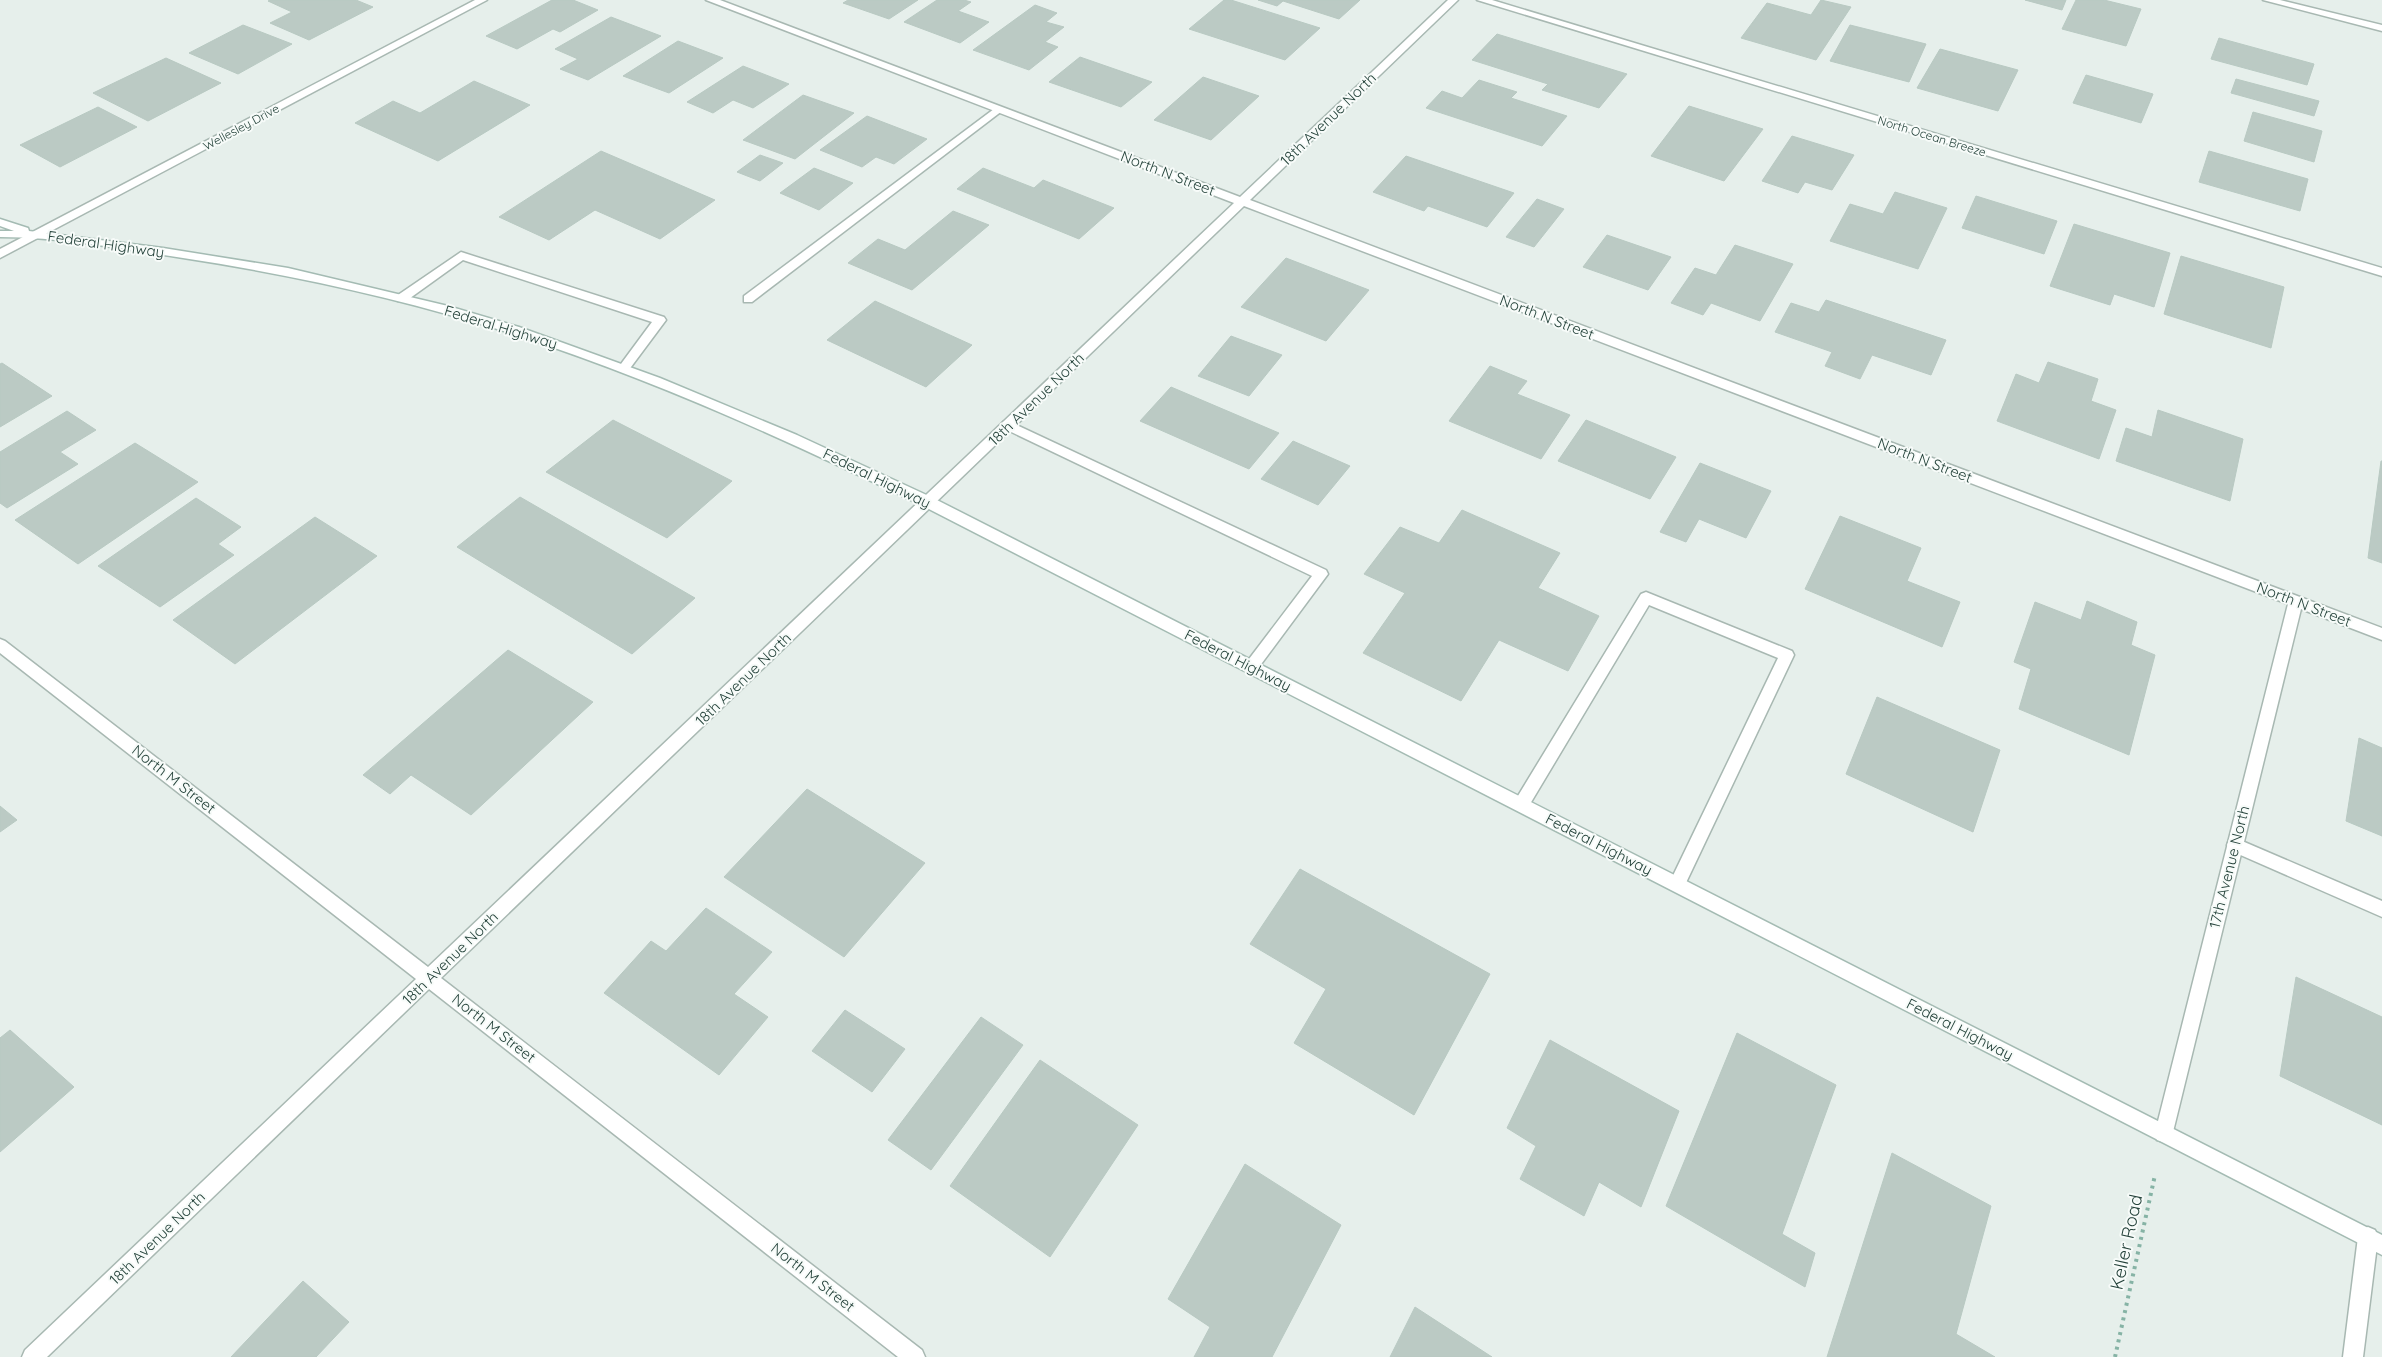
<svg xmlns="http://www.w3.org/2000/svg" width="2382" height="1357" font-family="Quicksand,sans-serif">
<rect width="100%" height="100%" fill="#e6efeb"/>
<g fill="#bbcac4" stroke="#b8c9c2">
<polygon points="270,0 356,0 373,7 309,40 270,23 292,12 268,1"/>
<polygon points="552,0 573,0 598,10 560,32 553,29 517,49 486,36"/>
<polygon points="848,0 918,0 889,19 843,3"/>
<polygon points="937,0 964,0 971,2 958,11 989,22 960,43 904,22"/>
<polygon points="1224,0 1231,0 1320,28 1285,60 1189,29"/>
<polygon points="1258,0 1360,0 1339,19 1283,1 1277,6"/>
<polygon points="1821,0 1851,7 1816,60 1741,38 1767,3 1811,15"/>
<polygon points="2025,0 2066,0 2062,10"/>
<polygon points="2076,0 2104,0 2141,9 2126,46 2062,29"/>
<polygon points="1035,5 1057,13 1046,22 1064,27 1045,42 1058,47 1029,70 973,50"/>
<polygon points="611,17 661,36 588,80 560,69 578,59 555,49"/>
<polygon points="243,25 292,44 238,74 189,53"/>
<polygon points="1850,25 1926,44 1909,82 1830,61"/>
<polygon points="1497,34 1627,74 1599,108 1542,90 1548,84 1472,60"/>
<polygon points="2219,38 2314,64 2307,85 2211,59"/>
<polygon points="678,41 723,58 669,93 623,76"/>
<polygon points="1940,49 2018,70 1998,111 1917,88"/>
<polygon points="1080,57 1152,82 1121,107 1049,82"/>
<polygon points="166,58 221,83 148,121 93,93"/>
<polygon points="743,66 789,84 753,108 733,100 713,113 687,102"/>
<polygon points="2086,75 2153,94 2141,123 2073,103"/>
<polygon points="1203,77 1259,96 1211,140 1154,120"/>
<polygon points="2236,79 2319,101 2314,116 2231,93"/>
<polygon points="1479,80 1517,92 1511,98 1567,116 1542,146 1426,108 1442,91 1462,98"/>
<polygon points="474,81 530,105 438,161 355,123 393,101 420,113"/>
<polygon points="803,95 854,113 795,159 743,140"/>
<polygon points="1689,106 1763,129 1724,181 1651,156"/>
<polygon points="98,107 137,127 60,167 20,145"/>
<polygon points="2253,112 2322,131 2314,162 2244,141"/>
<polygon points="867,116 927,139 894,164 876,157 862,167 820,150"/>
<polygon points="1792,136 1854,155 1832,190 1805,182 1798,193 1762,181"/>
<polygon points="601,151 715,200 660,239 595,210 549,240 499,217"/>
<polygon points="2209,151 2308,179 2300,211 2199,182"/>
<polygon points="760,155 783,163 760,181 737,172"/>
<polygon points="1406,156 1514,193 1487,227 1428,206 1424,211 1373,192"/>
<polygon points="814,168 853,183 819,210 780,193"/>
<polygon points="983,168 1034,188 1043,180 1114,208 1079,239 957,189"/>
<polygon points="1895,192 1947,208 1918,269 1830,241 1850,204 1883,214"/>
<polygon points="1976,196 2057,221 2044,254 1962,228"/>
<polygon points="1537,199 1564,209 1534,247 1506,237"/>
<polygon points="953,211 989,225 912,290 848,263 878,239 905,250"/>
<polygon points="2074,224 2170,253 2154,307 2114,294 2110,305 2050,286"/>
<polygon points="1607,235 1671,257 1648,290 1583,267"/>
<polygon points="1735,245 1793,264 1760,321 1711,303 1703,315 1671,303 1695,268 1716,275"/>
<polygon points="2181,256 2284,287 2271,348 2164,314"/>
<polygon points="1286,258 1369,290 1326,341 1241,307"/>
<polygon points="1826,300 1946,340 1931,375 1872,355 1860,379 1825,366 1832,352 1775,332 1791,303 1819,312"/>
<polygon points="875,301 972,345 926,387 827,340"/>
<polygon points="1231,336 1282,355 1249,396 1198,376"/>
<polygon points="2048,362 2098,379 2091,401 2116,410 2099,459 1997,421 2016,374 2039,383"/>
<polygon points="2,363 52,396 0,427 0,364"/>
<polygon points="1490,366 1527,381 1517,394 1570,415 1541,459 1449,421"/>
<polygon points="1171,387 1279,433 1249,469 1140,421"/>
<polygon points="2158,410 2243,439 2230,501 2116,461 2126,428 2152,437"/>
<polygon points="67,411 96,430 60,452 78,464 7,508 0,503 0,452"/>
<polygon points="613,420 732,481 667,538 546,472"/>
<polygon points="1586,420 1676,457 1650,499 1558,461"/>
<polygon points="1293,441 1350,466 1318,505 1261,479"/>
<polygon points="135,443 198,482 78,564 15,520"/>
<polygon points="2381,461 2382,461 2382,563 2368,558"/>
<polygon points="1700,463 1771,491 1746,538 1699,519 1686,542 1660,532"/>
<polygon points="520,497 695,598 632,654 457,547"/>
<polygon points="196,498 241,527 218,544 234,555 160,607 98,566"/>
<polygon points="1462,510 1560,553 1538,588 1599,616 1568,671 1499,640 1461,701 1363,653 1405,593 1364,574 1400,527 1439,543"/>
<polygon points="1840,516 1921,548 1907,581 1960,602 1942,647 1805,589"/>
<polygon points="315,517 377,556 235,664 173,620"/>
<polygon points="2087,601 2137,622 2131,645 2155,655 2129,755 2019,709 2031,669 2014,662 2035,602 2081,620"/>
<polygon points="508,650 593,702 471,815 411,775 390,794 363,775"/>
<polygon points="1877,697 2000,750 1973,832 1846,774"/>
<polygon points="2359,738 2382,748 2382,836 2346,821"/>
<polygon points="807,789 925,863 844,957 724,877"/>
<polygon points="0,806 17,820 0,832"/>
<polygon points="1300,869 1490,974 1414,1115 1294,1043 1326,989 1250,944"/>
<polygon points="706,908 772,952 734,994 768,1017 719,1075 604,993 651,941 666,951"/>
<polygon points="2296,977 2382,1017 2382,1125 2280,1076"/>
<polygon points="845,1010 905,1049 872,1092 812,1051"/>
<polygon points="981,1017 1023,1045 931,1170 888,1140"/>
<polygon points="10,1030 74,1087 0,1152 0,1038"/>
<polygon points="1737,1033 1836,1085 1782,1234 1815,1253 1805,1287 1666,1206"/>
<polygon points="1550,1040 1679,1111 1641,1207 1599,1182 1584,1216 1520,1179 1536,1146 1507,1128"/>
<polygon points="1040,1060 1138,1125 1050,1257 950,1186"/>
<polygon points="1892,1153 1991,1206 1956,1334 1995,1357 1827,1357"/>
<polygon points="1245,1164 1341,1225 1272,1357 1194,1357 1210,1327 1168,1299"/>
<polygon points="303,1281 349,1322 316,1357 231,1357"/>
<polygon points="1415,1307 1492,1357 1390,1357"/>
</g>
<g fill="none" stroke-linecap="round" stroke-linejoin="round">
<defs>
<g id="service">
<polygon points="998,106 1003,109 1002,111 752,302 744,302 744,296"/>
<polygon points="461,252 664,317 666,320 628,371 624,372 618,368 652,322 463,260 406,301 398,301 398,295"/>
<polygon points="1008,421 1326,570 1328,574 1256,671 1251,673 1246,671 1244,667 1246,663 1312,576 1003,428 1002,425 1003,422"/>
<polygon points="1646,592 1792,651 1794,655 1683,889 1677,892 1671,889 1669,884 1778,658 1649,605 1527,809 1521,811 1515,809 1513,804 1641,594"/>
<polygon points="2235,838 2382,901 2382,917 2229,850 2227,845 2229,840"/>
<polygon points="2368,1227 2375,1230 2378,1237 2363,1357 2343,1357 2358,1237 2361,1230"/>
</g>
<g id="minor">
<polygon points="475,0 487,0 0,258 0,249"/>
<polygon points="706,0 720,0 1240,197 1448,0 1458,0 1250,200 2382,628 2382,640 2301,609 2171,1140 2164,1142 2157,1140 2155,1133 2288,604 1244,206 441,978 922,1350 925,1357 898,1357 429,989 47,1357 22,1357 25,1350 416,979 0,653 0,639 5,641 428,967 1234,203"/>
<polygon points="1477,0 1492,0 2382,268 2382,276"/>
<polygon points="2263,0 2280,0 2382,25 2382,31"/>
</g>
<path id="secondary" d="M 0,219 L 28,228 L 29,231 L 163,248 L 288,268 L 448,306 L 519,327 L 660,378 L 797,435 L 933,498 L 2382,1235 L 2382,1255 L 923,506 C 789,441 653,379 510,333 C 404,299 294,275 183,258 C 123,249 61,237 0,237 L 0,231 L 14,231 L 0,226 Z"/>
</defs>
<use href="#service" stroke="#a8b8b2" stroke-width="3"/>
<use href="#minor" stroke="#a8b8b2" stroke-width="3"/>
<use href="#secondary" stroke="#a4bbb3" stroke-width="3"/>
<polyline stroke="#86b3a5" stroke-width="4" stroke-dasharray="3 4.5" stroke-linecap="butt" points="2115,1357 2155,1175"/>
<use href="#service" fill="#fff" fill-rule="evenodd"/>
<use href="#minor" fill="#fff" fill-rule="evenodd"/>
<use href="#secondary" fill="#fff" fill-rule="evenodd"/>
</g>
<g text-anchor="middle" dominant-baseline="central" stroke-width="4" stroke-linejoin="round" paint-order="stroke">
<g font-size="12" fill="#24423a" stroke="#f7fbf9">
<text transform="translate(241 127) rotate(-28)">Wellesley Drive</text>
<text transform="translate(1932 136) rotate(17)">North Ocean Breeze</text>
</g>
<g font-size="15" fill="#24423a" stroke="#f7fbf9">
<text transform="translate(1328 119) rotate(-44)">18th Avenue North</text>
<text transform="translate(1168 173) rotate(21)">North N Street</text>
<text transform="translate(106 244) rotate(8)">Federal Highway</text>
<text transform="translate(1547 317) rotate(21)">North N Street</text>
<text transform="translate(501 327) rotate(17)">Federal Highway</text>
<text transform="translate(1036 399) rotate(-44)">18th Avenue North</text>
<text transform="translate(1925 460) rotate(21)">North N Street</text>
<text transform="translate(877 478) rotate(26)">Federal Highway</text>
<text transform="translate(2304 604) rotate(21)">North N Street</text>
<text transform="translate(1238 660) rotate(27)">Federal Highway</text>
<text transform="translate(743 679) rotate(-44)">18th Avenue North</text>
<text transform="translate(174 779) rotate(38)">North M Street</text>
<text transform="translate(1599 844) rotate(27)">Federal Highway</text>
<text transform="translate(2229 867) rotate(-76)">17th Avenue North</text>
<text transform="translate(450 958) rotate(-44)">18th Avenue North</text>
<text transform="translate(494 1028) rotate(38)">North M Street</text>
<text transform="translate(1960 1029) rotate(27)">Federal Highway</text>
<text transform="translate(157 1238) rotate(-44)">18th Avenue North</text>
<text transform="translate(813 1277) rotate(38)">North M Street</text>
</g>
<g font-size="18" fill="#24423a" stroke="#f7fbf9">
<text transform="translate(2126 1242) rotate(-78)">Keller Road</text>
</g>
</g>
</svg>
